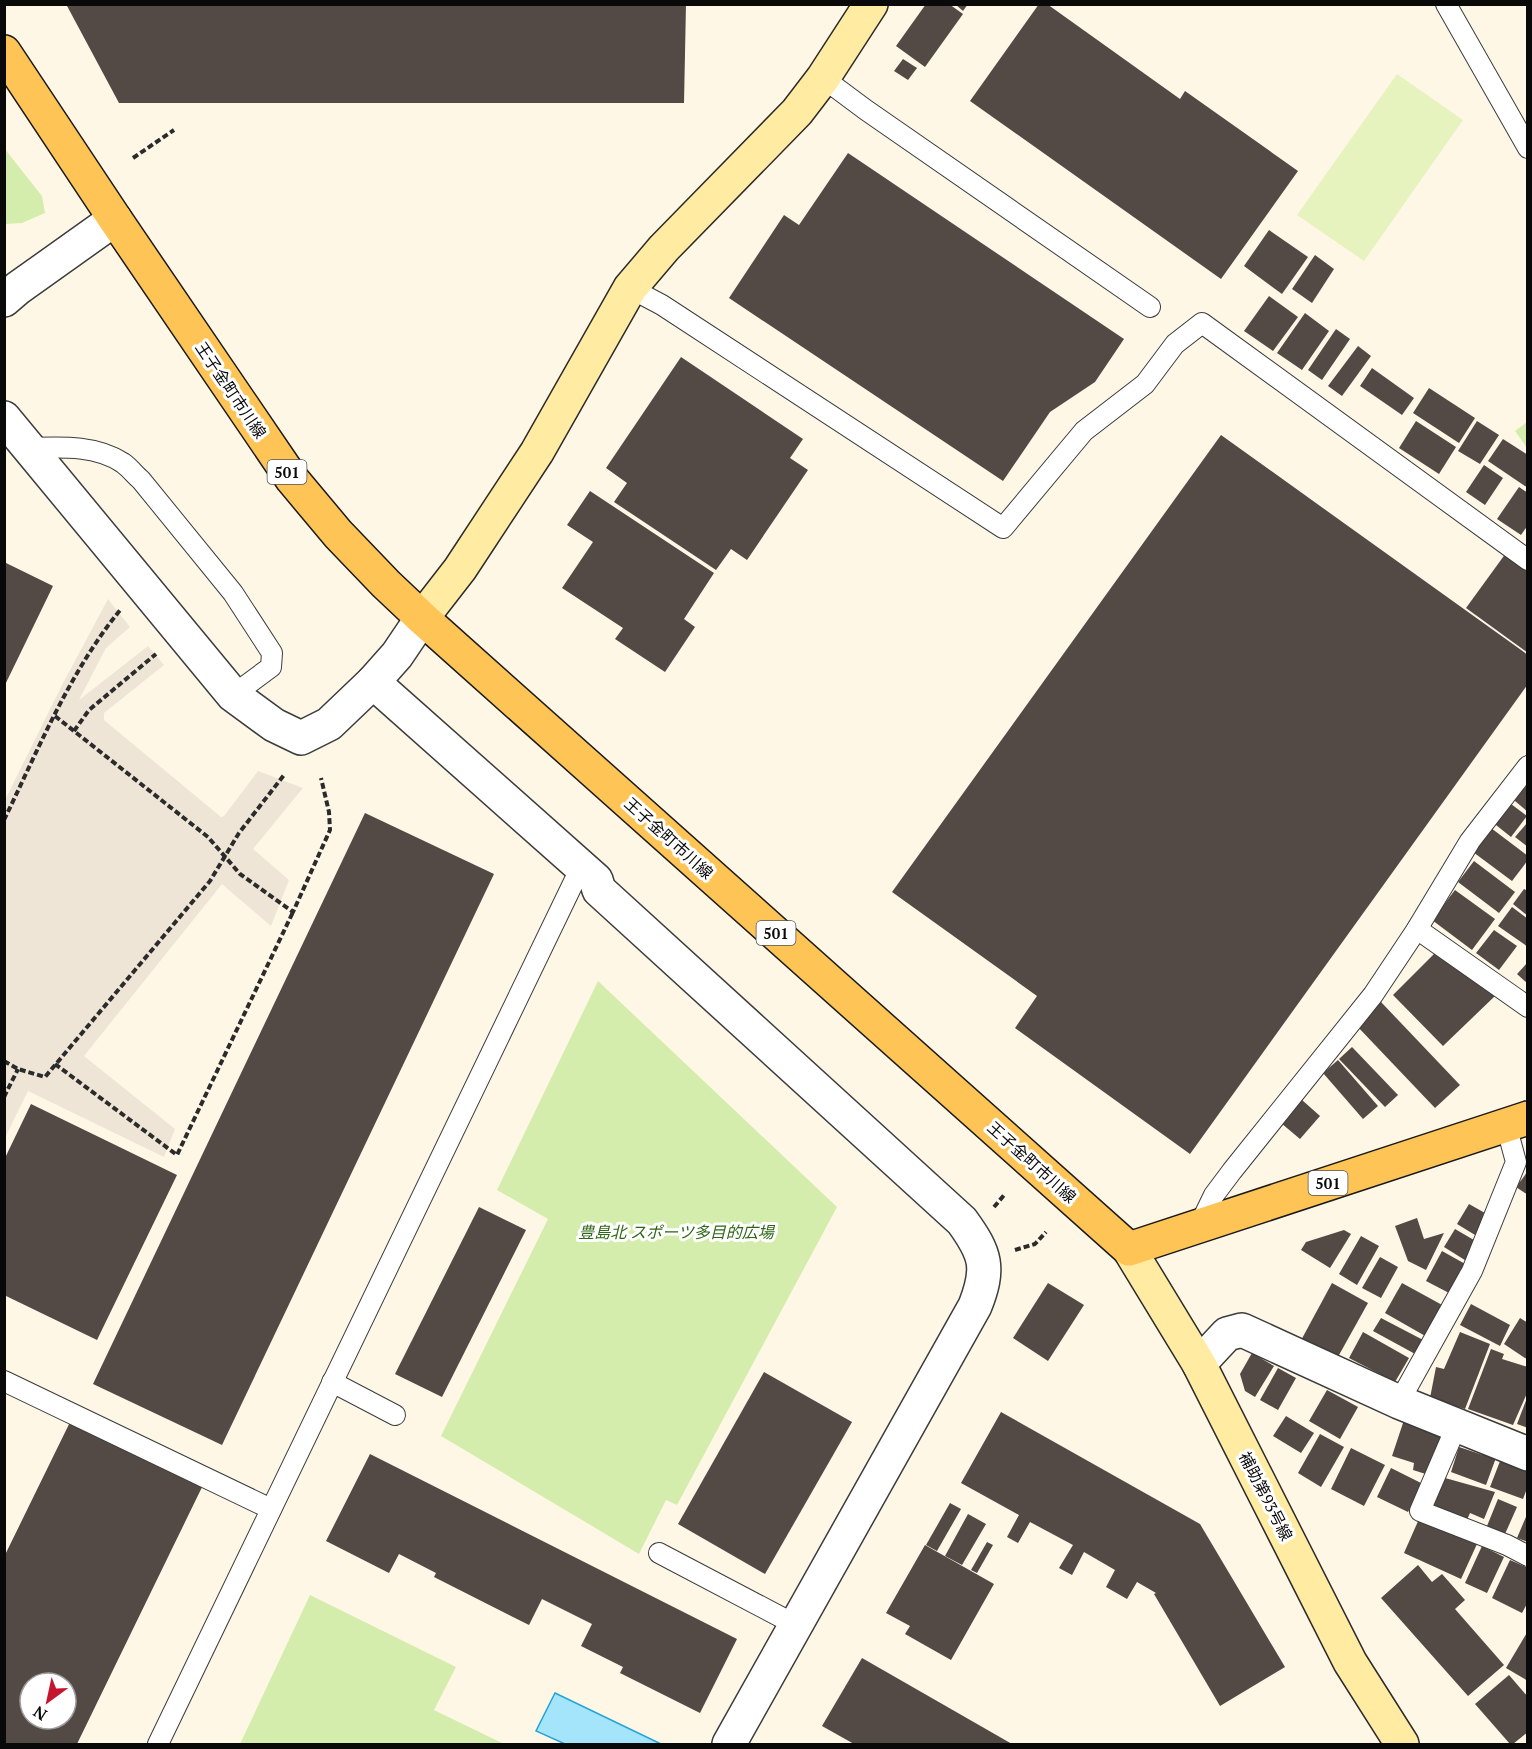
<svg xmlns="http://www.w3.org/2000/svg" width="1532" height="1749" font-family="'PT Serif','Noto Sans JP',serif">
<rect width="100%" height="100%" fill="#fff7e6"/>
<g fill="#d4edac">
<polygon points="4,148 42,196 45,213 22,223 5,224"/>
<polygon points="1527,422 1527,448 1515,431"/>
<polygon points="598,981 837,1207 677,1505 666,1500 639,1554 441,1436 548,1219 497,1190"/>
<polygon points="310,1595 456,1667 434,1710 504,1744 240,1744"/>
</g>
<polygon fill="#e6f3bf" points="1397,74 1463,120 1364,261 1297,215"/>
<polygon fill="#eee5d6" points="108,599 130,627 106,648 79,700 148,646 164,665 104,713 104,720 221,817 224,816 258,771 303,788 253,849 289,880 271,926 222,884 84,1056 175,1129 164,1157 28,1091 5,1138 5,800 61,687"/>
<polygon fill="#a4e5fc" stroke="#24a5da" stroke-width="1.5" points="555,1693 661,1744 565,1744 536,1731"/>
<g fill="#534945" fill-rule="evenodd">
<polygon points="66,4 686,4 684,103 119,103"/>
<polygon points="926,4 949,4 963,14 925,67 896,46"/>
<polygon points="955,4 968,4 963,11"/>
<polygon points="1039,4 1047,4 1180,99 1185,91 1298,171 1221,279 970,101"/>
<polygon points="903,59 917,68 908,80 894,71"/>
<polygon points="848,153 1124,339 1095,382 1050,412 1003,481 729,298 784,215 799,225"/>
<polygon points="1269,230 1308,257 1282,294 1244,266"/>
<polygon points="1315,255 1334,269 1312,303 1292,289"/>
<polygon points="1269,296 1298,317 1273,351 1244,331"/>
<polygon points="1305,313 1329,331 1302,370 1277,353"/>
<polygon points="1336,329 1350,339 1322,380 1308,370"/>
<polygon points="1358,346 1371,356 1342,396 1328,386"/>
<polygon points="681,357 803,439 790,458 808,470 747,560 731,549 716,570 614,502 627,483 606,468"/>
<polygon points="1372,368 1414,398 1402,415 1360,386"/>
<polygon points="1429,388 1475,418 1459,443 1413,413"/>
<polygon points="1416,421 1456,447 1439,474 1399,448"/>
<polygon points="1477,421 1499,435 1480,464 1458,451"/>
<polygon points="1221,435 1528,655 1528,684 1190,1154 1015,1028 1037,996 892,892"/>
<polygon points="1503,439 1528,455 1528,488 1488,461"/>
<polygon points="1484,465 1503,478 1485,505 1466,492"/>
<polygon points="1519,487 1528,493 1528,525 1521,535 1497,519"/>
<polygon points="590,491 714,573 684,619 695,627 665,672 615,639 623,628 562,588 593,542 567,525"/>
<polygon points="1506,553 1528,569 1528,653 1466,608"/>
<polygon points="4,562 53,586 4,687"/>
<polygon points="1520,783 1528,789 1528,812 1509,796"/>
<polygon points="1507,801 1527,816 1511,837 1491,821"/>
<polygon points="365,813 494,874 222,1445 93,1384"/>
<polygon points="1528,822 1528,847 1515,837"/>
<polygon points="1491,828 1528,856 1528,860 1512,881 1473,852"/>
<polygon points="1474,861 1515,892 1499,913 1458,882"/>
<polygon points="1524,889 1528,891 1528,916 1513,904"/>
<polygon points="1455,890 1495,919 1472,950 1432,920"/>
<polygon points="1512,907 1528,919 1528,947 1498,926"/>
<polygon points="1494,930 1517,946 1499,970 1476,953"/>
<polygon points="1437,951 1495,996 1443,1046 1393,995"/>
<polygon points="1528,962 1528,984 1517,974"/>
<polygon points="1381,1002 1460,1085 1435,1108 1356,1025"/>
<polygon points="1352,1047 1398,1095 1385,1107 1339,1059"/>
<polygon points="1338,1060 1378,1106 1363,1119 1323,1073"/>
<polygon points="1302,1100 1320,1116 1300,1139 1281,1123"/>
<polygon points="31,1104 177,1175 97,1340 4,1295 4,1160"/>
<polygon points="1528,1171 1528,1195 1516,1187"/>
<polygon points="1469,1204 1492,1217 1480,1238 1457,1224"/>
<polygon points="479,1207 526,1230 442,1397 395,1374"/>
<polygon points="1417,1218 1424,1239 1444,1233 1426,1270 1408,1261 1395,1226"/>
<polygon points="1455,1229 1479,1243 1468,1262 1444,1247"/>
<polygon points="1344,1230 1351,1234 1330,1268 1301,1250 1306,1242"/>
<polygon points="1361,1236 1379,1246 1357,1285 1339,1274"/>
<polygon points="1442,1251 1467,1265 1451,1294 1426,1281"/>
<polygon points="1380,1257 1398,1267 1381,1298 1362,1288"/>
<polygon points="1048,1283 1084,1305 1048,1361 1013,1338"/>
<polygon points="1332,1283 1368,1303 1334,1364 1299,1344"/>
<polygon points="1402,1283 1444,1306 1427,1337 1385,1313"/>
<polygon points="1471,1304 1510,1325 1500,1346 1460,1325"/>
<polygon points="1381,1318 1425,1341 1417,1355 1373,1331"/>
<polygon points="1520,1318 1528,1323 1528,1360 1504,1344"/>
<polygon points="1363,1332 1409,1358 1395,1382 1349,1358"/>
<polygon points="1460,1332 1490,1344 1465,1409 1430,1398 1436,1367 1444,1369"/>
<polygon points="1491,1349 1504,1354 1502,1359 1528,1367 1528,1391 1513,1425 1468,1409"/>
<polygon points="1252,1353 1274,1366 1255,1397 1245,1391 1240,1374"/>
<polygon points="1278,1368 1296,1378 1278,1410 1260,1400"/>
<polygon points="764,1372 852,1422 765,1574 678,1524"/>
<polygon points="1327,1390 1358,1407 1340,1439 1309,1421"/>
<polygon points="1527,1398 1528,1398 1528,1428 1517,1424"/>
<polygon points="1001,1412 1200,1524 1285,1667 1220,1706 1154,1594 1156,1593 1137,1582 1127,1599 1106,1587 1115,1570 1084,1552 1072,1575 1059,1568 1073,1545 1030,1522 1018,1543 1007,1537 1019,1515 961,1483"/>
<path d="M 73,1416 L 205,1481 L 77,1744 L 4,1744 L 4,1557 ZM 30,1683 L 66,1683 L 66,1719 L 30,1719 Z"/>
<polygon points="1286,1416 1314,1433 1301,1453 1273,1436"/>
<polygon points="1404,1420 1444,1433 1432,1476 1413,1470 1414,1463 1392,1456"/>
<polygon points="1320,1434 1344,1447 1321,1487 1298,1473"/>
<polygon points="1459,1447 1483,1455 1485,1450 1497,1455 1486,1485 1451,1472"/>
<polygon points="1351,1448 1385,1465 1364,1506 1331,1489"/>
<polygon points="370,1454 737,1639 700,1713 620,1673 623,1667 581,1646 592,1624 542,1599 529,1625 434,1577 436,1573 399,1554 389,1573 326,1541"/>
<polygon points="1502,1456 1528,1465 1528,1486 1523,1499 1490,1487"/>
<polygon points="1391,1468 1423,1484 1408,1512 1377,1497"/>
<polygon points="1438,1476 1495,1492 1484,1519 1470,1513 1466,1522 1427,1506"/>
<polygon points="1498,1499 1517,1507 1505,1534 1487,1526"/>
<polygon points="950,1503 961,1509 937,1551 926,1545"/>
<polygon points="1528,1512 1528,1542 1517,1538"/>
<polygon points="968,1514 986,1524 962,1565 945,1556"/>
<polygon points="1419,1519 1477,1544 1461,1579 1404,1553"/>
<polygon points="987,1542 993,1545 977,1573 971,1570"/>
<polygon points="925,1545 994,1584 951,1660 905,1634 910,1626 886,1613"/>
<polygon points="1482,1546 1504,1557 1487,1593 1465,1583"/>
<polygon points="1510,1560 1528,1568 1528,1602 1522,1613 1492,1598"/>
<polygon points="1418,1565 1432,1582 1442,1574 1465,1600 1455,1609 1504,1665 1468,1696 1381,1598"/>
<polygon points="1528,1631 1528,1681 1506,1668"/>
<polygon points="862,1658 1012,1744 854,1744 822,1726"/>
<polygon points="1509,1675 1528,1697 1528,1732 1513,1744 1510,1744 1475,1704"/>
</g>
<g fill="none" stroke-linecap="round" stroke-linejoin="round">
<defs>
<g id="lane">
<polyline points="1446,4 1528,148"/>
<polyline points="823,78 866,110 1150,307"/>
<polyline points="630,288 662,305 1003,528 1084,431 1145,384 1175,344 1202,323 1528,560"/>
<path d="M 30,448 C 62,447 96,445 123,463 C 130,468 135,475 141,480 L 233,593 L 272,653 L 271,667 L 233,695"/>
<polyline points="1417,929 1528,1007"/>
<polyline points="1199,1226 1214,1195 1232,1171 1373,995 1417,929 1470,841 1528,766"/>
<polyline points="4,1381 271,1509"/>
<polyline points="332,1382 395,1415"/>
<polyline points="1399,1402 1472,1271 1516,1162 1506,1125"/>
<polyline points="1457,1425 1420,1511 1507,1545 1528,1556"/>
<polyline points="659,1553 796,1625"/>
<polyline points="158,1744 581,867"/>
</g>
<g id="street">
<polyline points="4,300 18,288 115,219"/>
<polyline points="4,418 233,695 274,725 301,738 329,724 373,682 397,655 422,618"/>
<path d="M 373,682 L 596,880 L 599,890 L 962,1221 C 986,1254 990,1268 975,1306 L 729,1744"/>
<polyline points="1199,1364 1227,1334 1242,1330 1399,1402 1528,1454"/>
</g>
<g id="secondary">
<polyline points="422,618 460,569 537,452 630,288 664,248 797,112 823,78 871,4"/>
<polyline points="1129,1249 1199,1364 1350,1662 1402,1744"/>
</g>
<polyline id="primary" points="4,52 115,219 292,479 338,534 386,584 422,618 1129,1249 1528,1118"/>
</defs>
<use href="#lane" stroke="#3c3c3c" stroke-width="22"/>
<use href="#street" stroke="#3c3c3c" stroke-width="36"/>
<use href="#secondary" stroke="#2b2b2b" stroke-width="36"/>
<use href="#primary" stroke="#1a1a1a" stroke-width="36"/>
<g stroke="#2b2b2b" stroke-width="4" stroke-dasharray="6 3" stroke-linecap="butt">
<polyline points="133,158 174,130"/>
<polyline points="55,716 208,837 240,874 293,912 330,830 329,812 321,778"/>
<polyline points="74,731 89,710 156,654"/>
<path d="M 4,820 C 39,748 70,671 121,609"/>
<polyline points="4,1061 18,1069 45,1077 210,881 239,833 284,775"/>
<polyline points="55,1064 177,1155 293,912"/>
<polyline points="4,1097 18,1069"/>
<polyline points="994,1207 1005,1194"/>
<polyline points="1015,1250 1035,1244 1046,1232"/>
</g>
<use href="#lane" stroke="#fff" stroke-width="20"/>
<use href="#street" stroke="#fff" stroke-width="33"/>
<use href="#secondary" stroke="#ffeba1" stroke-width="33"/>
<use href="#primary" stroke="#ffc456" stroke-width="33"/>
</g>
<g text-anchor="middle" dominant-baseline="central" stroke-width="6" stroke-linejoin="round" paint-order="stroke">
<g fill="#fff" stroke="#535353" stroke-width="1.5">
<rect x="267.5" y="460" width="39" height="24" rx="4.5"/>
<rect x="756.5" y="921" width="39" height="24" rx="4.5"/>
<rect x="1308.5" y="1171" width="39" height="24" rx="4.5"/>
</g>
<g font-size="15" font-weight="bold" fill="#090909">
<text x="287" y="472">501</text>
<text x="776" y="933">501</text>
<text x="1328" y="1183">501</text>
</g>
<g font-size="16" fill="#090909" stroke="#fff">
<text transform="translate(231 390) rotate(56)">王子金町市川線</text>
<text transform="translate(669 838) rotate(42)">王子金町市川線</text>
<text transform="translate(1032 1162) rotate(42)">王子金町市川線</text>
<text transform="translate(1266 1496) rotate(63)">補助第93号線</text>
</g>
<g font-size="16" font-style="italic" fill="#2e6615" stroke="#fff">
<text x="676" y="1232">豊島北 スポーツ多目的広場</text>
</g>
</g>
<rect width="1532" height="1749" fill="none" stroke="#090909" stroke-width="12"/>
<g transform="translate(48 1701) rotate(213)"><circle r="28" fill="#ffffff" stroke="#9d9d9d" stroke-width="1.5"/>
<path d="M0-4.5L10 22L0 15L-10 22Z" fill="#c51630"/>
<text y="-9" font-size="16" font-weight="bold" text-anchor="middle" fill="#090909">N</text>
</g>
</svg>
